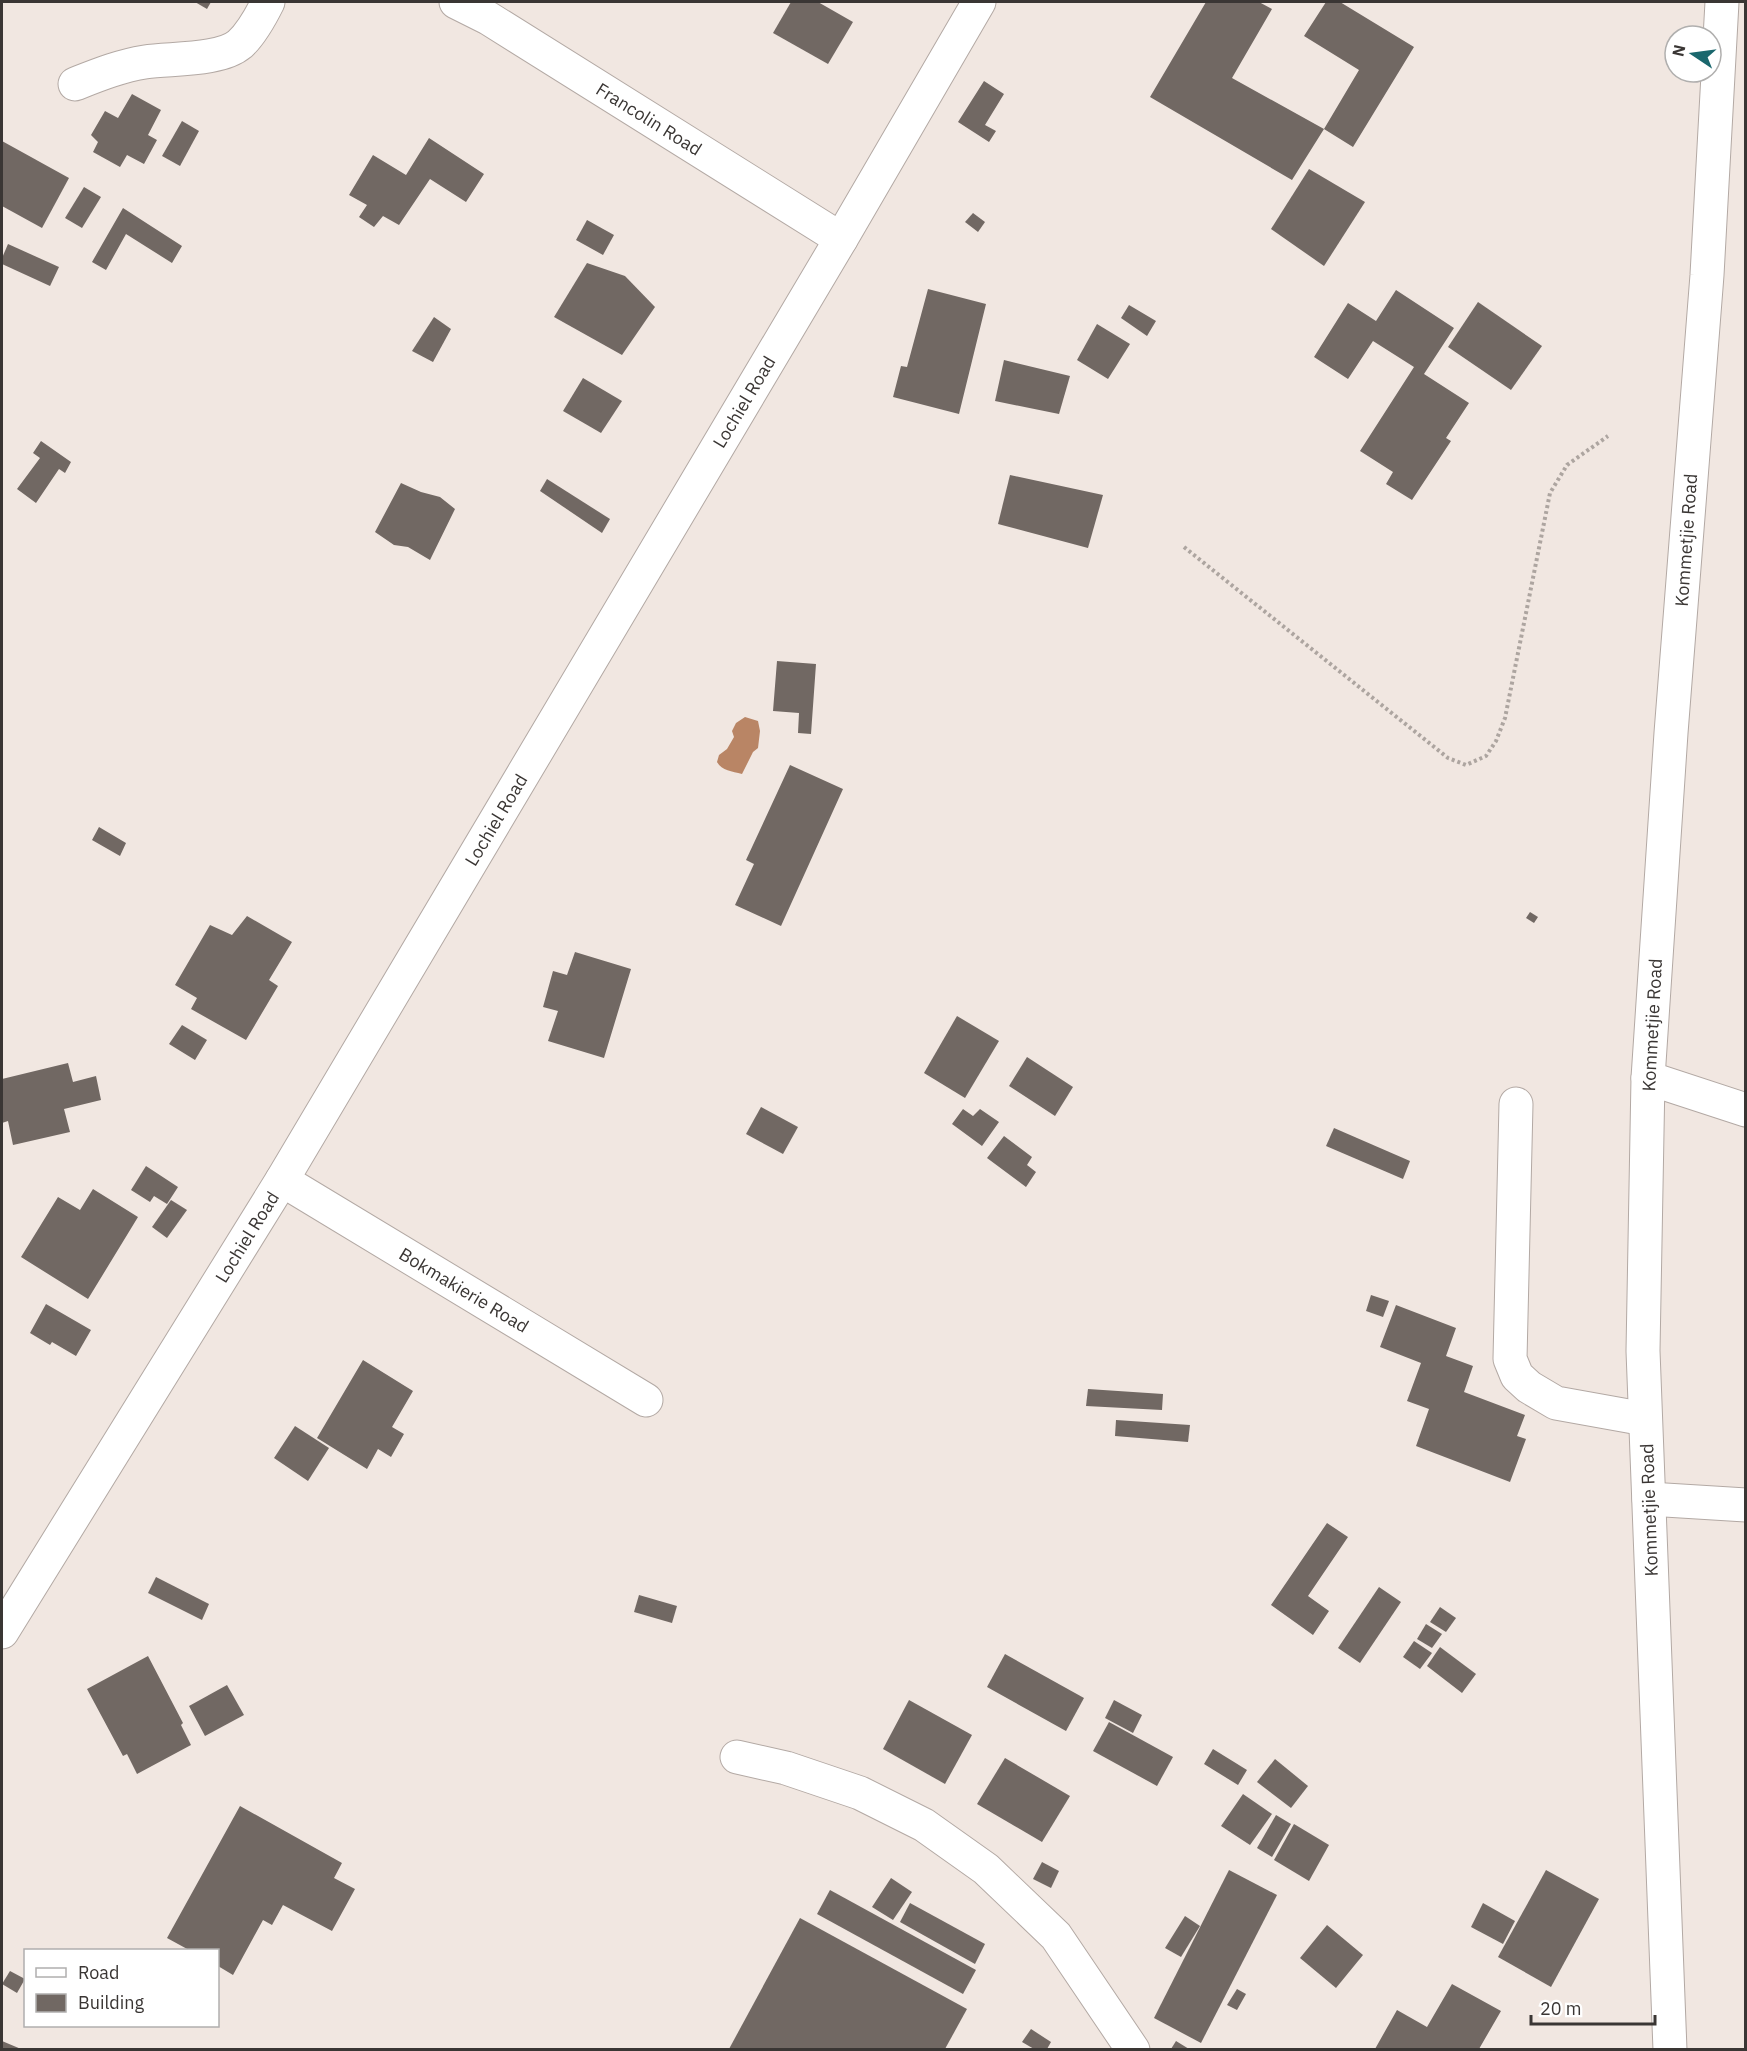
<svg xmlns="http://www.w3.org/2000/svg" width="1747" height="2051" font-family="'IBM Plex Sans',sans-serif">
<rect width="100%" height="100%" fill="#f1e7e1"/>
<path fill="#b98565" d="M 745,717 L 758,721 L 760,731 L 758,748 L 753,752 L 742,774 C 732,771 722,771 717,762 L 719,755 L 727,749 L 734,737 L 732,731 L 736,723 Z"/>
<g fill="#716863">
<polygon points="195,2 211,2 207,9"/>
<polygon points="791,2 818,2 853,22 828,64 773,33"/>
<polygon points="1206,2 1259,2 1272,9 1232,78 1324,129 1292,180 1150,97"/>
<polygon points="1326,2 1340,2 1414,47 1353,147 1324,129 1359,70 1304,36"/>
<polygon points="984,81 1004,94 985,125 996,131 989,142 958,122"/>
<polygon points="132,94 161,110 148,135 157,140 144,164 127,155 120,167 93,152 98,142 91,135 105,111 118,118"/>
<polygon points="182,121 199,131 180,166 162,156"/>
<polygon points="429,138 484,174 466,202 430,179 399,225 383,216 374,227 359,217 367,205 349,195 373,155 406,175"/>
<polygon points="2,141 69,178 42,228 2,206"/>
<polygon points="1309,169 1365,202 1324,266 1271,229"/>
<polygon points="84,187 101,197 82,228 65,218"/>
<polygon points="123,208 182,246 172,263 126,234 106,270 92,262"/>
<polygon points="973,213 985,222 978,232 965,222"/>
<polygon points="587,220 614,235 603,255 576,240"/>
<polygon points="8,244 59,267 50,286 2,264 2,258"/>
<polygon points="587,263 625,276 655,307 622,355 554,317"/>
<polygon points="928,289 986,304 959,414 893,397 901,366 907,367"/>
<polygon points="1396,290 1454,328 1424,374 1469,403 1446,438 1451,441 1412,500 1386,484 1393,472 1360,451 1414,367 1373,341 1348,379 1314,357 1348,303 1376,321"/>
<polygon points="1478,302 1542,346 1511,390 1448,347"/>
<polygon points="1129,305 1156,321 1147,336 1121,318"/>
<polygon points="434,317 451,329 433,362 412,351"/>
<polygon points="1097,324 1130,344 1108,379 1077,360"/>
<polygon points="1004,360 1070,376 1059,414 995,401"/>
<polygon points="583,378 622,401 601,433 563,411"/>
<polygon points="41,441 71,462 65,473 59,469 36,503 17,489 40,458 33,453"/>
<polygon points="1010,475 1103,495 1088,548 998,524"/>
<polygon points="547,479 610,519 602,533 540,491"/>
<polygon points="401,483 421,492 440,497 455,509 430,560 408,547 394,545 375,532"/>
<polygon points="777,661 816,664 811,734 798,733 799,713 773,711"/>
<polygon points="790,765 843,789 781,926 735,905 754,864 746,860"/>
<polygon points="99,827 126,843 120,856 92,840"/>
<polygon points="1530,912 1538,917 1534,923 1526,918"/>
<polygon points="247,916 292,942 269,980 278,986 246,1040 191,1009 197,998 175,985 210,925 232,935"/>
<polygon points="575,952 631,969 604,1058 548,1041 558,1011 543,1007 553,971 567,975"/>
<polygon points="957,1016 999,1041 965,1098 924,1073"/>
<polygon points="182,1025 207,1040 195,1060 169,1044"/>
<polygon points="1027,1057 1073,1087 1055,1116 1009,1086"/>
<polygon points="68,1063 73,1082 96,1076 101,1100 64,1109 70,1132 13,1145 8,1121 2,1123 2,1079"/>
<polygon points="761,1107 798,1127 783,1154 746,1134"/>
<polygon points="963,1109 973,1116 980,1109 999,1122 982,1146 952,1124"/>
<polygon points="1334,1128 1410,1161 1403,1179 1326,1146"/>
<polygon points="1004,1136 1032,1157 1027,1165 1036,1172 1026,1187 987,1158"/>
<polygon points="146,1166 178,1187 167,1204 154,1196 150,1202 131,1190"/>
<polygon points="93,1189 138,1217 88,1299 21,1257 58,1197 80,1210"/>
<polygon points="171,1200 187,1210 167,1238 152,1227"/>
<polygon points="1371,1295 1389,1301 1383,1317 1366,1311"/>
<polygon points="46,1304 91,1330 76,1356 52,1342 50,1345 30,1333"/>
<polygon points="1396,1305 1456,1328 1446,1356 1473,1366 1464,1392 1525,1415 1517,1436 1526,1439 1510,1482 1416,1446 1429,1409 1407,1401 1421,1363 1380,1347"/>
<polygon points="363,1360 413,1391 392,1427 404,1434 391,1457 378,1449 367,1469 317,1438"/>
<polygon points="1088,1389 1163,1394 1162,1410 1086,1406"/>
<polygon points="1116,1420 1190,1425 1188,1442 1115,1436"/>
<polygon points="295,1426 329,1448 308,1481 274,1458"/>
<polygon points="1327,1523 1348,1537 1308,1596 1329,1611 1313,1635 1271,1605"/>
<polygon points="156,1577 209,1604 202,1620 148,1593"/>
<polygon points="1379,1587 1401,1602 1360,1663 1338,1648"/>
<polygon points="639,1595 677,1606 672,1623 634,1612"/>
<polygon points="1440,1607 1456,1618 1446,1632 1430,1622"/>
<polygon points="1426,1624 1442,1634 1432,1648 1417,1639"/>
<polygon points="1414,1641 1432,1653 1420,1669 1403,1657"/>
<polygon points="1440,1647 1476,1674 1462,1693 1427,1666"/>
<polygon points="1005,1654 1084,1698 1066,1731 987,1687"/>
<polygon points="148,1656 183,1723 181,1725 191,1745 137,1774 127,1754 123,1756 87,1689"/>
<polygon points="227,1685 244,1715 205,1736 189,1706"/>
<polygon points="909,1700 972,1735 945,1784 883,1749"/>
<polygon points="1114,1700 1142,1715 1133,1733 1105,1718"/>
<polygon points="1109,1722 1173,1757 1157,1786 1093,1751"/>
<polygon points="1213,1749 1247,1770 1238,1785 1204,1764"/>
<polygon points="1005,1758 1070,1796 1042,1842 977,1804"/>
<polygon points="1275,1759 1308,1786 1291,1808 1257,1782"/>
<polygon points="1243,1794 1272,1814 1250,1845 1221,1826"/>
<polygon points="240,1806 342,1863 334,1878 355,1889 332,1931 283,1905 272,1925 263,1920 233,1975 218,1966 218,1950 189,1950 167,1938"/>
<polygon points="1276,1815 1291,1824 1272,1857 1257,1848"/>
<polygon points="1294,1824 1329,1845 1309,1881 1274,1860"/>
<polygon points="1042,1862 1059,1871 1051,1888 1033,1879"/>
<polygon points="1229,1870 1277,1895 1201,2043 1154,2018"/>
<polygon points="1546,1870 1599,1899 1551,1987 1498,1957"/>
<polygon points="891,1878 912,1892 893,1920 872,1907"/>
<polygon points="830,1890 976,1970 963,1994 817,1914"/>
<polygon points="910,1903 985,1944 975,1964 900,1922"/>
<polygon points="1483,1903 1515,1921 1503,1944 1471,1927"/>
<polygon points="1185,1916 1200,1926 1181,1957 1165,1948"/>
<polygon points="800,1918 967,2009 945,2049 729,2049"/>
<polygon points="1327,1925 1363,1955 1336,1988 1300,1958"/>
<polygon points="10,1971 25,1979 17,1993 2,1984"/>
<polygon points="1452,1984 1501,2011 1479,2049 1375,2049 1397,2010 1427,2027"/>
<polygon points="1237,1989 1246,1994 1237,2010 1227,2005"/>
<polygon points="1031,2029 1051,2042 1047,2049 1034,2049 1022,2042"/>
<polygon points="2,2041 21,2049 2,2049"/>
<polygon points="1176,2041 1189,2049 1171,2049"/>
</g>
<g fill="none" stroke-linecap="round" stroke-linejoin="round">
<defs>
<g id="minor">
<polyline points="456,2 488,18 841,239"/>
<path d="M 75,84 C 98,75 120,66 145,62 C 171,58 220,61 240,44 C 252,33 261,16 268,2"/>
<polyline points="1648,1078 1746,1110"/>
<polyline points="1516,1104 1510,1359 1517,1376 1529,1387 1556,1403 1645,1419"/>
<polyline points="282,1180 646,1400"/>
<polyline points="1649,1499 1746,1505"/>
<polyline points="2,1632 282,1180 841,239 979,2"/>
<polyline points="737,1757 786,1768 860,1793 924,1825 986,1869 1056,1936 1133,2050"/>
</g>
<polyline id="major" points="1670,2050 1643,1351 1648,1078 1671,733 1707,275 1722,2"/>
</defs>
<use href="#minor" stroke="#b3a9a4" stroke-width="35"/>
<use href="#major" stroke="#b3a9a4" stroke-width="35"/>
<polyline stroke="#ada5a0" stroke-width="4" stroke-dasharray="3 3" stroke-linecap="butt" points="1184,547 1448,758 1466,765 1486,756 1496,741 1505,718 1550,493 1567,465 1608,436"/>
<use href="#minor" stroke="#fff" stroke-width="33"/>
<use href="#major" stroke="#fff" stroke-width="33"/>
</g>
<g text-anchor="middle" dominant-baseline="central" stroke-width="6" stroke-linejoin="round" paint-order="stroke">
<g font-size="18" fill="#3a3634" stroke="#fff">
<text transform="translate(649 119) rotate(32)">Francolin Road</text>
<text transform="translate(744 402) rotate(-59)">Lochiel Road</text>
<text transform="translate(1686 540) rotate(-86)">Kommetjie Road</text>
<text transform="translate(496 820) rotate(-59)">Lochiel Road</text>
<text transform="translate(1652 1025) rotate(-87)">Kommetjie Road</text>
<text transform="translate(247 1237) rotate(-58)">Lochiel Road</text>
<text transform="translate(464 1290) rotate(31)">Bokmakierie Road</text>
<text transform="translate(1649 1510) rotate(-92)">Kommetjie Road</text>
</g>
</g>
<rect width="1747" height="2051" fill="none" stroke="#3a3634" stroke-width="6"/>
<rect x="24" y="1949" width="195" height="78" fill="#ffffff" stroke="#b0afae" stroke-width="1.5"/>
<rect x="36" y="1968" width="30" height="9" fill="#ffffff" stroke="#b0afae" stroke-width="1.5"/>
<text x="78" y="1979" font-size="18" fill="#3a3634">Road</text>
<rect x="36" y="1994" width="30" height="18" fill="#716863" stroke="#b0afae" stroke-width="1.5"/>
<text x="78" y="2009" font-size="18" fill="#3a3634">Building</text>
<g transform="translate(1693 54) rotate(283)"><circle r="28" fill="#ffffff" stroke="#b0afae" stroke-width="1.5"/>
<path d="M0-4.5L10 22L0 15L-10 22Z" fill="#1a676d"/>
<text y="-9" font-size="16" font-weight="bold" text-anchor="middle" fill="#3a3634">N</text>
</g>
<path d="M1531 2015v9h124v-9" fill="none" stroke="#3a3634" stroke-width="3"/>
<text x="1540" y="2015" font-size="18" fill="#3a3634" stroke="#ffffff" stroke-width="4.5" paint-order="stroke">20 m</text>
</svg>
